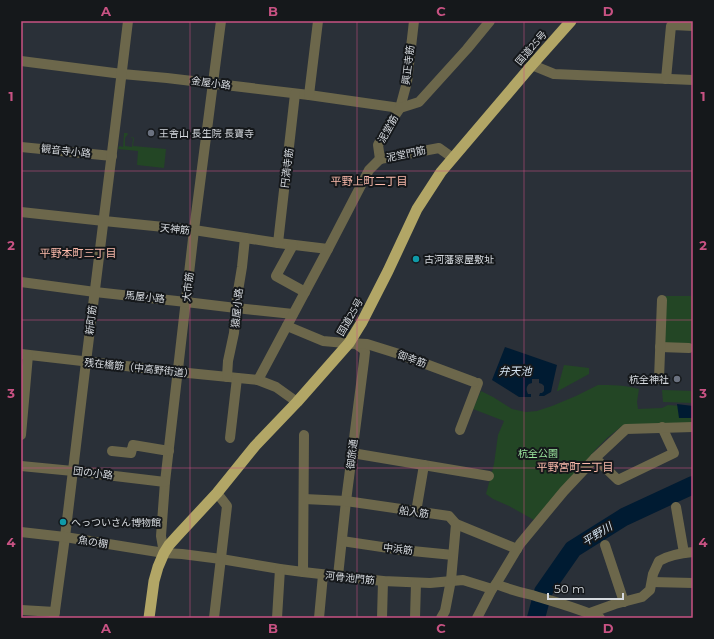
<svg xmlns="http://www.w3.org/2000/svg" width="714" height="639" font-family="Montserrat,'Noto Sans JP',sans-serif">
<rect width="100%" height="100%" fill="#2a3038"/>
<g fill="#234625">
<polygon points="124,133 127,133 128,134 125,138 125,146 132,147 133,138 131,138 132,137 134,138 133,146 166,149 164,168 137,165 138,151 118,149 119,146 123,147"/>
<polygon points="665,296 693,296 693,345 662,344"/>
<polygon points="564,365 589,368 589,374 558,391 557,391"/>
<path d="M 598,385 C 611,385 626,385 639,389 L 637,402 L 638,409 L 662,408 L 668,405 L 693,407 L 693,423 L 673,423 L 648,425 L 622,426 L 607,438 L 597,448 L 534,520 L 509,506 L 493,499 L 486,494 L 494,464 L 498,435 L 504,421 L 473,409 L 481,391 L 493,397 L 512,409 L 526,412 L 537,411 L 552,406 L 576,396 Z"/>
<polygon points="662,390 664,390 693,391 693,403 663,402"/>
</g>
<g fill="#001b32">
<path d="M 505,347 L 557,365 L 551,392 L 544,396 L 539,396 L 540,393 L 542,393 L 544,391 L 544,386 L 542,384 L 539,383 L 539,379 L 532,379 L 532,383 L 529,384 C 526,387 526,390 528,394 L 531,394 L 531,397 L 519,397 L 492,380 Z"/>
<polygon points="677,404 693,406 693,418 679,418"/>
</g>
<g fill="none" stroke-linecap="round" stroke-linejoin="round">
<polyline stroke="#001b32" stroke-width="18" points="536,618 543,592 573,549 624,517 693,485"/>
<g stroke="#6c674b" stroke-width="10">
<polyline points="221,21 194,230 165,482 161,536 164,553 182,554 221,559 280,569 303,572 383,581 430,583 463,580 492,589"/>
<polyline points="21,61 122,74 167,78 309,95 400,108"/>
<polyline points="532,65 554,74 693,80"/>
<polyline points="666,79 671,26 673,25 693,26"/>
<polyline points="309,95 318,21"/>
<polyline points="400,108 407,82 414,21"/>
<polyline points="21,147 112,156"/>
<polyline points="380,159 378,145 390,123 400,108 419,102 467,49 490,21"/>
<polyline points="380,159 439,148 453,158"/>
<polyline points="21,212 104,221 194,230 278,243 328,249"/>
<polyline points="278,243 295,94"/>
<polyline points="293,245 276,276 305,292"/>
<polyline points="21,282 95,292 186,302 236,308 293,314"/>
<polyline points="287,326 323,341 356,344 363,349 365,352 364,361 346,501 338,576"/>
<polyline points="660,347 689,348"/>
<polyline points="21,354 178,372 258,380 276,387 297,402"/>
<polyline points="227,377 228,361 234,333 237,297 242,267 245,238"/>
<polyline points="659,379 662,300"/>
<polyline points="258,380 328,249 369,170 380,159"/>
<polyline points="460,430 478,383"/>
<polyline points="21,435 28,355"/>
<polyline points="230,438 237,378"/>
<polyline points="112,451 131,453 133,445 169,451"/>
<polyline points="352,453 489,476"/>
<polyline points="595,458 618,480 674,453 662,427"/>
<polyline points="21,466 73,471 165,482"/>
<polyline points="304,499 346,501 449,516 456,524 517,549"/>
<polyline points="676,507 684,553"/>
<polyline points="416,512 424,465"/>
<polyline points="342,541 402,550 453,555"/>
<polyline points="605,545 624,602"/>
<polyline points="303,572 304,435"/>
<polyline points="652,582 693,583"/>
<path d="M 496,584 C 508,589 519,592 532,595 C 555,602 578,608 600,618"/>
<polyline points="21,610 55,612"/>
<path d="M 590,613 L 615,604 L 642,597 L 650,590 L 653,574 L 659,561 C 669,555 681,553 693,552"/>
<polyline points="54,618 65,537 86,362 115,128 128,21"/>
<polyline points="214,618 227,506 217,493"/>
<polyline points="277,618 280,569"/>
<polyline points="319,618 323,575"/>
<polyline points="382,618 383,581"/>
<polyline points="415,618 416,583"/>
<polyline points="441,618 445,611 451,580 456,524"/>
<polyline points="477,618 492,589 496,584 520,544 564,491 595,458 626,429 693,427"/>
</g>
<g stroke="#6c674b" stroke-width="10">
<polyline points="349,343 367,344 399,354 474,382"/>
<polyline points="21,532 65,537 164,553"/>
</g>
<polyline stroke="#b2a666" stroke-width="11" points="149,618 154,581 158,567 164,553 169,545 178,535 217,493 255,446 297,402 349,343 362,322 388,271 417,209 441,172 532,65 571,21"/>
</g>
<path fill="none" stroke="#c85283" stroke-width="1" stroke-opacity="0.55" d="M 190,21 L 190,618M 357,21 L 357,618M 524,21 L 524,618M 21,171 L 693,171M 21,320 L 693,320M 21,468 L 693,468"/>
<g fill="#6b7280" stroke="#15181b" stroke-width="1.5">
<circle cx="151" cy="133" r="4"/>
<circle cx="677" cy="379" r="4"/>
</g>
<g fill="#0f9aa8" stroke="#15181b" stroke-width="1.5">
<circle cx="416" cy="259" r="4"/>
<circle cx="63" cy="522" r="4"/>
</g>
<g text-anchor="middle" dominant-baseline="central" stroke-width="4" stroke-linejoin="round" paint-order="stroke">
<g font-size="10" fill="#d6dadf" stroke="#15181b">
<text transform="translate(531 48) rotate(-49)">国道25号</text>
<text transform="translate(408 65) rotate(-83)">興正寺筋</text>
<text transform="translate(211 83) rotate(7)">金屋小路</text>
<text transform="translate(388 129) rotate(-61)">泥堂筋</text>
<text transform="translate(66 151) rotate(6)">観音寺小路</text>
<text transform="translate(406 154) rotate(-12)">泥堂門筋</text>
<text transform="translate(287 168) rotate(-83)">円満寺筋</text>
<text transform="translate(175 229) rotate(6)">天神筋</text>
<text transform="translate(188 287) rotate(-83)">大市筋</text>
<text transform="translate(145 297) rotate(6)">馬屋小路</text>
<text transform="translate(237 308) rotate(-84)">猿屋小路</text>
<text transform="translate(350 317) rotate(-60)">国道25号</text>
<text transform="translate(91 320) rotate(-83)">新町筋</text>
<text transform="translate(412 359) rotate(20)">御幸筋</text>
<text transform="translate(139 368) rotate(6)">残在橋筋（中高野街道）</text>
<text transform="translate(352 454) rotate(-83)">御旅通</text>
<text transform="translate(93 473) rotate(7)">団の小路</text>
<text transform="translate(414 512) rotate(8)">船入筋</text>
<text transform="translate(93 542) rotate(9)">魚の棚</text>
<text transform="translate(398 549) rotate(7)">中浜筋</text>
<text transform="translate(350 578) rotate(6)">河骨池門筋</text>
</g>
<g font-size="10" fill="#d6dadf" stroke="#15181b" text-anchor="start">
<text x="159" y="133">王舎山 長生院 長寶寺</text>
<text x="424" y="259">古河藩家屋敷址</text>
<text x="669" y="379" text-anchor="end">杭全神社</text>
<text x="71" y="522">へっついさん博物館</text>
</g>
<g font-size="10" fill="#9ce69e" stroke="#15181b">
<text x="538" y="453">杭全公園</text>
</g>
<g font-size="11" fill="#fcbaab" stroke="#15181b">
<text x="369" y="181">平野上町二丁目</text>
<text x="78" y="253">平野本町三丁目</text>
<text x="575" y="467">平野宮町二丁目</text>
</g>
<g font-size="11" font-style="italic" fill="#d5e4f2" stroke="#15181b">
<text x="515" y="371">弁天池</text>
<text transform="translate(597 534) rotate(-32)">平野川</text>
</g>
</g>
<rect width="714" height="639" fill="none" stroke="#15181b" stroke-width="44"/>
<path d="M548 593v6h75v-6" fill="none" stroke="#d6dadf" stroke-width="2"/>
<text x="554" y="593" font-size="12" fill="#d6dadf" stroke="#15181b" stroke-width="3" paint-order="stroke">50 m</text>
<rect x="22" y="22" width="670" height="595" fill="none" stroke="#c85283" stroke-width="1.5"/>
<g font-size="13" text-anchor="middle" font-weight="bold" fill="#c85283">
<text x="106" y="16">A</text>
<text x="273" y="16">B</text>
<text x="441" y="16">C</text>
<text x="608" y="16">D</text>
<text x="11" y="101">1</text>
<text x="703" y="101">1</text>
<text x="11" y="250">2</text>
<text x="703" y="250">2</text>
<text x="11" y="398">3</text>
<text x="703" y="398">3</text>
<text x="11" y="547">4</text>
<text x="703" y="547">4</text>
<text x="106" y="633">A</text>
<text x="273" y="633">B</text>
<text x="441" y="633">C</text>
<text x="608" y="633">D</text>
</g>
</svg>
